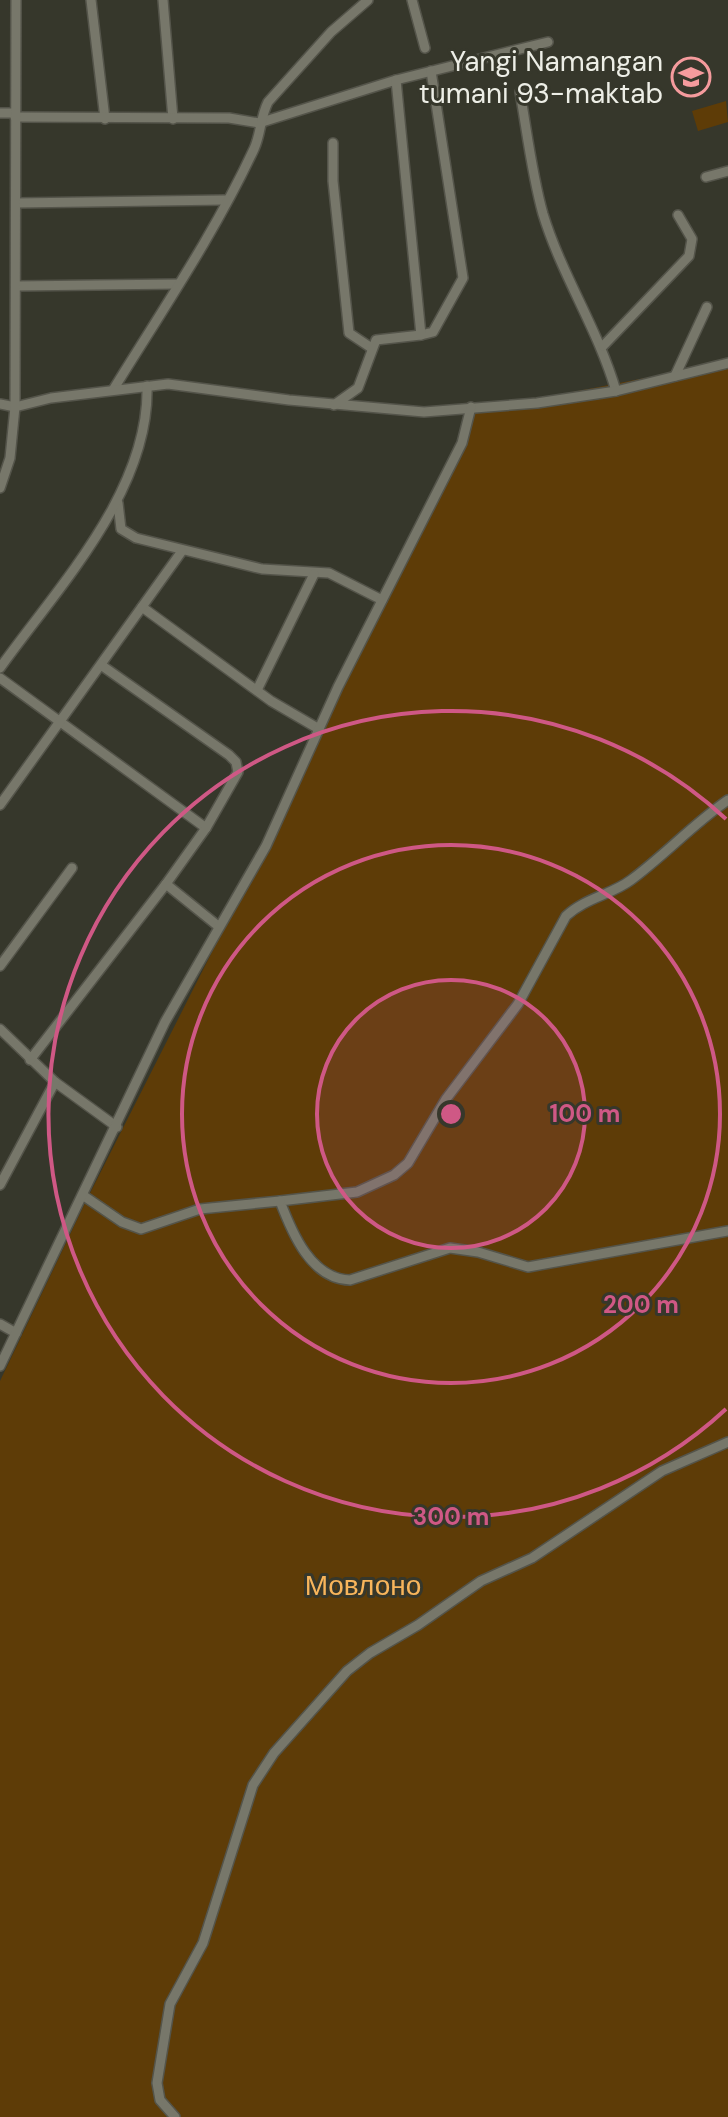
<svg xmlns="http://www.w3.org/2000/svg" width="728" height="2117" font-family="'DM Sans',sans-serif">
<rect width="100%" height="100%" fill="#36372b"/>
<g fill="#5e3c07">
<polygon points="726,101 728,122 698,131 692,111"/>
<polygon points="728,362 728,2117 0,2117 0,1381 85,1203 295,788 475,411"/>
</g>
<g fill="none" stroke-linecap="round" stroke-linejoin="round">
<defs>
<g id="minor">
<polyline points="91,0 105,119"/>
<polyline points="163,0 173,119"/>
<polyline points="412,0 425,48"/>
<path d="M 520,92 C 527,132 532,175 543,214 C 562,276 598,329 616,391"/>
<polyline points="0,113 15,113"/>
<polyline points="15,117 229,118 259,123 396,80 548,42"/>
<polyline points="333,143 333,181 349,333 370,347"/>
<polyline points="706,177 728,171"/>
<polyline points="16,203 225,200"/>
<polyline points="16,286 178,284"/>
<polyline points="421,335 433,332 463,278 431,71"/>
<polyline points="603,346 689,256 692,239 678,215"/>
<polyline points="675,376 707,307"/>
<path d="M 113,390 C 161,312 215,233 254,149 C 261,134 260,118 268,102 L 331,32 L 368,0"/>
<polyline points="0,404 15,407 51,398 168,384 289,400 424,412 537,403 616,391 728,363"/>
<polyline points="334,405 358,388 376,340 421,335 396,80"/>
<polyline points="0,488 10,458 15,407 16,0"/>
<polyline points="118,503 121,529 136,538 262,569 329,573 382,600"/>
<polyline points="142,607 271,701 319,729"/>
<path d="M 0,668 C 58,587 150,491 147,386"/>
<polyline points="0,678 206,828"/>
<polyline points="257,690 314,574"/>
<path d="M 728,800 C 693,824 665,855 631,880 C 611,895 585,898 566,916 L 518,1004 L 446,1099 L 408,1163 L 394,1175 L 357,1192 L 280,1201 C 292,1233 311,1279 350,1280 L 450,1248 L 478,1252 L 528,1267 L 728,1231"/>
<polyline points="0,805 182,551"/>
<polyline points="166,884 218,926"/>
<polyline points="0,966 72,868"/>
<polyline points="0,1029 55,1082 117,1127"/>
<polyline points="30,1060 166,884 206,828 238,772 236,762 229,755 101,665"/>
<polyline points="0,1185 55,1082"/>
<polyline points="84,1196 122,1222 141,1229 200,1209 280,1201"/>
<polyline points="0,1324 16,1333"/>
<polyline points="0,1366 165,1022 266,846 338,687 462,443 471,407"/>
<polyline points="175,2117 160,2100 157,2083 170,2004 203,1943 253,1785 274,1753 347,1671 370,1653 418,1625 481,1581 532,1558 662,1471 728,1442"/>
</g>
</defs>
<use href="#minor" stroke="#54544a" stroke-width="12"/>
<use href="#minor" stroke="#77776a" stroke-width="9"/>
</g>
<circle cx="451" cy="1114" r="134" fill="#cf5885" fill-opacity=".12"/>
<g fill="none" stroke="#cf5885" stroke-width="4">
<circle cx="451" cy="1114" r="134"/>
<circle cx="451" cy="1114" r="269"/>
<path d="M726 1409A403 403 0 1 1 726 819"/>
</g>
<defs>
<symbol id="school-ring" viewBox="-11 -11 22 22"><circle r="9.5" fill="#36372b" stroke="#f59b9d" stroke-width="1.5"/><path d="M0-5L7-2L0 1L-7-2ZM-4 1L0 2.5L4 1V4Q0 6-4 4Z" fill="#f59b9d"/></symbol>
</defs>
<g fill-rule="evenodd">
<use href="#school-ring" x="669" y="55" width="44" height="44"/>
</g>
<g text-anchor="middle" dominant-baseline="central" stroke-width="6" stroke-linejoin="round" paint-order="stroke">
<g font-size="28" fill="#edeee6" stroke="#36372b" text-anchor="end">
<text x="663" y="61">Yangi Namangan<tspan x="663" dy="32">tumani 93-maktab</tspan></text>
</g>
<g font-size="28" fill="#f8b55b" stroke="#36372b">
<text x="363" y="1585">Мовлоно</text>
</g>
</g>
<circle cx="451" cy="1114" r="12" fill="#cf5885" stroke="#36372b" stroke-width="4"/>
<g font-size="24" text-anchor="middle" font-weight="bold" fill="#cf5885" stroke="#36372b" stroke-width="6" stroke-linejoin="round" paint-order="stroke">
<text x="585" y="1122">100 m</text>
<text x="641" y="1313">200 m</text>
<text x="451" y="1525">300 m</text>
</g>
</svg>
